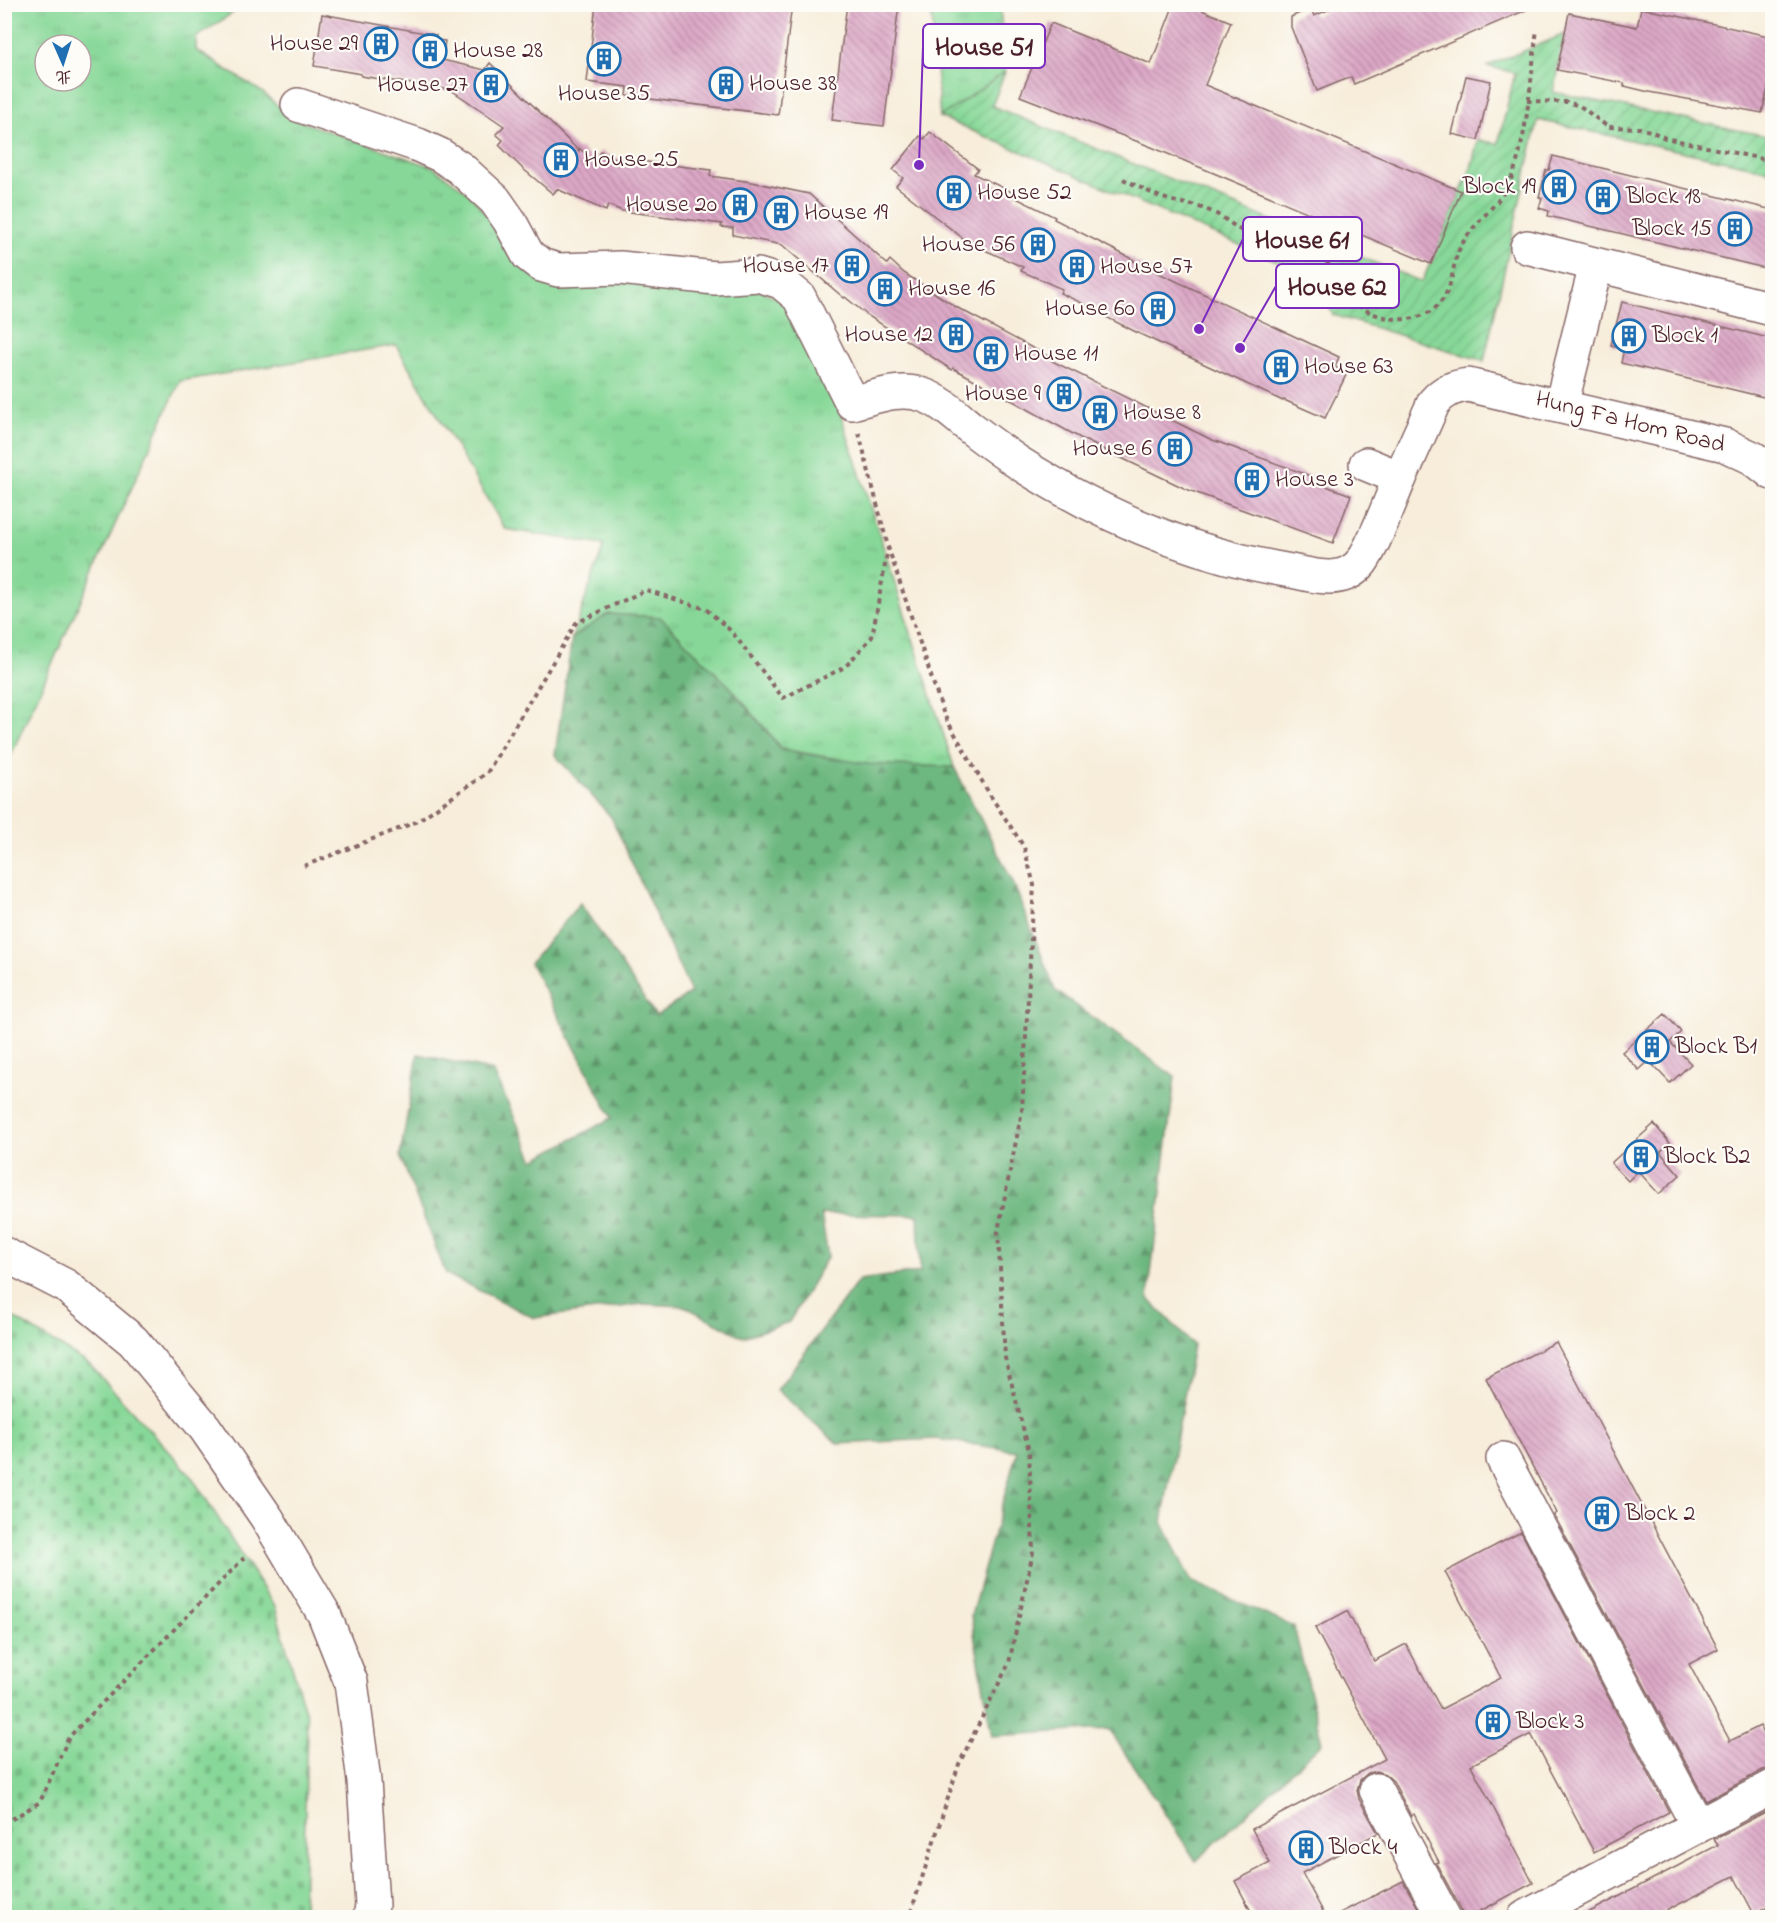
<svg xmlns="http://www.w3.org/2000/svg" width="1777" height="1922" font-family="'Indie Flower','LXGW WenKai TC',sans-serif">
<defs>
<pattern id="grass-tufts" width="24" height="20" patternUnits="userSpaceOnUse" patternTransform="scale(1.5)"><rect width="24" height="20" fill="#87d898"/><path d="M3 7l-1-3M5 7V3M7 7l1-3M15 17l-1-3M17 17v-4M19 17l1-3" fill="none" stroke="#76b983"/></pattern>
<pattern id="forest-firs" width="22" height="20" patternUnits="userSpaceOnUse" patternTransform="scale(1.5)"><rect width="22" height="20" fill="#6db880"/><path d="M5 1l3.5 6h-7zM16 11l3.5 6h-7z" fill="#5c9569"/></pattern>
<pattern id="cemetery-stones" width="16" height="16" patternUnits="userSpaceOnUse" patternTransform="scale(1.5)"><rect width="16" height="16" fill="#87d898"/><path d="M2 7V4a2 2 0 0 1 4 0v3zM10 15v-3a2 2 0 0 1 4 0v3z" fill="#76b983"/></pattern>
<pattern id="garden-furrows" width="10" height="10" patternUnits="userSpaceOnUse" patternTransform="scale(1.5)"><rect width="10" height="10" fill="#87d898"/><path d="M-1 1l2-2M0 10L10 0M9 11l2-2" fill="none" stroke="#76b983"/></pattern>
<pattern id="building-back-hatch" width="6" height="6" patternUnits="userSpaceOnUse" patternTransform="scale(1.5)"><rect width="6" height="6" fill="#dca7c6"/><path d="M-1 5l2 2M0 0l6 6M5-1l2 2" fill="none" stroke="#b487a1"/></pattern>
</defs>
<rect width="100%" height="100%" fill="#fdfcf7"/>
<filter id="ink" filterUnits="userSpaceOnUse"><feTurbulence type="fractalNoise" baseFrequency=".0167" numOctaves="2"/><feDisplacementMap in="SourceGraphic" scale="12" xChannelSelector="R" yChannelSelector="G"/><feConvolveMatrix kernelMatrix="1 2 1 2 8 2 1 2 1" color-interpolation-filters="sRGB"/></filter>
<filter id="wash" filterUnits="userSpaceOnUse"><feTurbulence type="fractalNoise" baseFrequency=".008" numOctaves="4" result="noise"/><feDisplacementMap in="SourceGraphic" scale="24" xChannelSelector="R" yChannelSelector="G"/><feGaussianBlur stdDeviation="1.35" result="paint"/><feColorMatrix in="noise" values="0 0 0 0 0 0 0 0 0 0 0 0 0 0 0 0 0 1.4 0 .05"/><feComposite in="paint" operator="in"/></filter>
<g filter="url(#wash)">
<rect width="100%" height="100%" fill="#f7edda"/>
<g fill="url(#grass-tufts)" stroke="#687c62" stroke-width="1.5" fill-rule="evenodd">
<path d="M 5,4 L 244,5 L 196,38 L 196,50 L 262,92 L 293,119 L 433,167 L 469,193 L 496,227 L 620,281 L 757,289 L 782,300 L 839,409 L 954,767 L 869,765 L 782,749 L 731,688 L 660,617 L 608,614 L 572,638 L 604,545 L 505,529 L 396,345 L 180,381 L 5,768 ZM 45,45 L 81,45 L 81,81 L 45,81 Z"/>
<polygon points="931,5 1000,5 1005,72 940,117"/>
</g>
<polygon fill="url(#forest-firs)" stroke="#5c6c56" stroke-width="1.5" points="608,614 660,617 731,688 782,750 869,764 954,767 1013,882 1055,990 1175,1077 1148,1298 1193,1345 1162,1522 1191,1581 1294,1627 1322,1743 1196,1861 1109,1729 992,1736 971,1616 1017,1451 936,1439 838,1444 777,1390 859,1280 920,1272 918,1215 821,1214 828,1256 789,1322 743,1337 684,1306 643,1304 534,1318 446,1274 400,1156 418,1054 493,1071 534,1160 612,1118 530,963 580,903 656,1016 691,993 611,817 555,755 572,638"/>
<polygon fill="url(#cemetery-stones)" stroke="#687c62" stroke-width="1.5" points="4,1312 89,1364 190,1474 275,1607 307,1718 303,1917 5,1917"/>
<polygon fill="url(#garden-furrows)" stroke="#687c62" stroke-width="1.5" points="1565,34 1553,92 1772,137 1772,171 1538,120 1484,361 1333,315 1314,277 940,117 1005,72 992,106 1422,282 1471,168 1478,140 1498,144 1515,73 1487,66"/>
<g id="blocks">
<g fill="url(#building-back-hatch)">
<polygon points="596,4 792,4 778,115 627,96 628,87 587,82"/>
<polygon points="847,4 899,4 884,126 832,120"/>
<polygon points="1174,4 1187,4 1231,22 1205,85 1461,191 1431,264 1149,146 1020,96 1051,23 1151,64"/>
<polygon points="1342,4 1540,4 1354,84 1351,77 1317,91 1291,27 1291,17 1311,8 1314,16"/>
<polygon points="1641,8 1773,37 1773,67 1762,113 1649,92 1624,86 1624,83 1557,70 1569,13 1637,27"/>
<polygon points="322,14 436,35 436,40 445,41 442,60 485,70 490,63 579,151 579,148 595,162 600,151 615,158 711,170 710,176 752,182 809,194 887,264 890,260 904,273 956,307 1053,359 1052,361 1210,439 1313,477 1312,481 1351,495 1333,543 1186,489 1084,440 953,368 952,370 867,315 845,297 844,298 782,245 733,235 733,228 721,227 722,224 622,211 608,205 606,211 557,189 553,194 522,168 499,145 503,140 496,134 504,126 451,90 361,76 361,74 314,66"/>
<polygon points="1466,76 1491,81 1478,140 1452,134"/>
<polygon points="930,132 978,169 974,174 1016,194 1014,197 1055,217 1054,219 1134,260 1133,261 1339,357 1335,367 1347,373 1325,418 1284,400 1283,401 1140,334 1100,314 1101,312 1060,293 1062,289 1021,271 1023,267 969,243 896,186 903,178 893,170 920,136 924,139"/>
<polygon points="1553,156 1773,210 1773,270 1548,216 1549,211 1539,208 1542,198 1539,197 1546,170 1549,170"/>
<polygon points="1622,302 1773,339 1773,379 1768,398 1621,363 1624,348 1611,345"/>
<polygon points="1665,1014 1681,1032 1670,1042 1691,1064 1670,1083 1649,1061 1639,1070 1622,1052"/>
<polygon points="1654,1124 1670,1143 1660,1152 1680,1175 1659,1194 1638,1171 1628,1181 1611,1163"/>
<polygon points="1556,1342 1718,1649 1689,1664 1730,1741 1760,1726 1773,1750 1773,1768 1763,1770 1706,1801 1554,1515 1557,1513 1486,1378"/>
<polygon points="1521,1532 1669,1812 1594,1852 1531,1734 1471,1765 1533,1883 1469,1917 1463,1917 1461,1909 1436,1863 1439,1862 1414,1814 1411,1816 1393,1781 1385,1774 1376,1771 1368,1773 1360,1780 1357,1790 1359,1799 1378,1833 1302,1873 1326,1917 1254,1917 1235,1881 1270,1863 1252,1829 1385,1759 1315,1628 1347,1611 1374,1661 1406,1644 1441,1709 1501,1678 1445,1572"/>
<polygon points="1773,1808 1773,1904 1754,1914 1734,1876 1654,1917 1580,1917 1718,1845 1714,1839"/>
<polygon points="1403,1881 1423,1917 1332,1917"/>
</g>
</g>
</g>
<g filter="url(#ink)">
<use href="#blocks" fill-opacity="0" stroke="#876768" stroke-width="1.5"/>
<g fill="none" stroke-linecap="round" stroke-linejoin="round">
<defs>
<g id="minor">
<path d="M 298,105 L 418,145 L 440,155 L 460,168 L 495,200 L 509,220 L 528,255 L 541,265 L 558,270 L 620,268 L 715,278 L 758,275 L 781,282 L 799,297 L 852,403 C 875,397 899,387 923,395 C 941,401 956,416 971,428 C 986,440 1003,452 1019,463 C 1102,516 1194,555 1291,571 C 1313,575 1338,584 1357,567 C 1371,555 1391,498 1400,478"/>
<polyline points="1527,247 1772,309"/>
<polyline points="1561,406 1596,265"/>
<path d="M 1366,464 L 1400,478 L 1434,402 C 1444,391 1453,387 1468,385 L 1725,445 L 1753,458 L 1772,473"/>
<polyline points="4,1254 66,1286 133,1341 205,1428 267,1518 324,1614 351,1682 364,1781 372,1905 370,1918"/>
<polyline points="1503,1459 1698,1826"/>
<polyline points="1376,1790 1444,1918"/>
<polyline points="1524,1918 1772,1787"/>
</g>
</defs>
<use href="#minor" stroke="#876768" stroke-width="36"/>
<g stroke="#876768" stroke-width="4" stroke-dasharray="4.5 4.5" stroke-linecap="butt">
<polyline points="1527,101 1567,102 1580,106 1608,127 1640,128 1653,132 1665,138 1772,161"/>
<path d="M 1123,179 C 1138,186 1153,195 1169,200 C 1184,204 1198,205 1212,212 C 1227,218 1241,234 1255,237 C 1261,239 1267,237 1273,237 C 1285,236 1297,239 1308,245 C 1341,264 1336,303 1380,316 C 1407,324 1437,318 1448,289 C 1454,275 1453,260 1461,246 C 1472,225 1493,210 1506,189 C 1527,153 1531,73 1537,29"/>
<polyline points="859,433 888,547 944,715 990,795 1024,847 1034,885 1022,1111 998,1231 1005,1358 1029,1451 1033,1552 1009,1663 959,1764 909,1918"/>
<polyline points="304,866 416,822 487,773 576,623 646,590 706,609 732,632 783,698 845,667 872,637 888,548"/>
<polyline points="4,1824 40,1802 69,1737 244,1558"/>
</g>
<use href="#minor" stroke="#fff" stroke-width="33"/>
</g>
</g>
<defs>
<symbol id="building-ring" viewBox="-11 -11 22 22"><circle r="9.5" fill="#fdfcf7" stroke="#1f6fb2" stroke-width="1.5"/><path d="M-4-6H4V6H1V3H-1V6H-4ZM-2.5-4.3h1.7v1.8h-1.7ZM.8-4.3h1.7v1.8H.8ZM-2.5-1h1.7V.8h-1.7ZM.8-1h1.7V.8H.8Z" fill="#1f6fb2"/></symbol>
</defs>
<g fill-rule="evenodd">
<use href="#building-ring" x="362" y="25" width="38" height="38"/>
<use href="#building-ring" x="411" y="32" width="38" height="38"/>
<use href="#building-ring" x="585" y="40" width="38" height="38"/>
<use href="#building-ring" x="707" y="65" width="38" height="38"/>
<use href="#building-ring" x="472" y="66" width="38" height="38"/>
<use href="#building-ring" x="542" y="141" width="38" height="38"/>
<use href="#building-ring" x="1540" y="168" width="38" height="38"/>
<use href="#building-ring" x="935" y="174" width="38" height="38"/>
<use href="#building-ring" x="1584" y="178" width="38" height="38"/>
<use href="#building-ring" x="721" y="186" width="38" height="38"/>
<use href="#building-ring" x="762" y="194" width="38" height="38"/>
<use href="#building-ring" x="1716" y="210" width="38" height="38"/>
<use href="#building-ring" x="1019" y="226" width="38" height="38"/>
<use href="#building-ring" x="833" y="247" width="38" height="38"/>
<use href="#building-ring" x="1058" y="248" width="38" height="38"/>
<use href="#building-ring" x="866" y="270" width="38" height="38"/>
<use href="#building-ring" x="1139" y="290" width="38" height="38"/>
<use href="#building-ring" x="937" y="316" width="38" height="38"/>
<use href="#building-ring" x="1610" y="317" width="38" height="38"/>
<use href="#building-ring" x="972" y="335" width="38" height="38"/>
<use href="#building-ring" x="1262" y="348" width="38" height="38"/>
<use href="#building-ring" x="1045" y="375" width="38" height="38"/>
<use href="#building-ring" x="1081" y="394" width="38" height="38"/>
<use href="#building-ring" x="1156" y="430" width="38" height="38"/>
<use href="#building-ring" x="1233" y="461" width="38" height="38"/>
<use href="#building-ring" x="1633" y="1028" width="38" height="38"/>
<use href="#building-ring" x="1622" y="1138" width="38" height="38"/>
<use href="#building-ring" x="1583" y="1495" width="38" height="38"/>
<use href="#building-ring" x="1474" y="1703" width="38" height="38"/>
<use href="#building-ring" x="1287" y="1829" width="38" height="38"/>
</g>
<g text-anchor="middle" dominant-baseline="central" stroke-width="4.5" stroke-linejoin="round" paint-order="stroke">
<g font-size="24" fill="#4a1f2b" stroke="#fdfcf7" text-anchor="start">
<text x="358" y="44" text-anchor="end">House 29</text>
<text x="453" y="51">House 28</text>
<text x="749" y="84">House 38</text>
<text x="468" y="85" text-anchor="end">House 27</text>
<text x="604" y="94" text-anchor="middle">House 35</text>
<text x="584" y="160">House 25</text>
<text x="1536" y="187" text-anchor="end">Block 19</text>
<text x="977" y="193">House 52</text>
<text x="1626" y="197">Block 18</text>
<text x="717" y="205" text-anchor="end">House 20</text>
<text x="804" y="213">House 19</text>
<text x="1712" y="229" text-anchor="end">Block 15</text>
<text x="1015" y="245" text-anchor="end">House 56</text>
<text x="829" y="266" text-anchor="end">House 17</text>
<text x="1100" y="267">House 57</text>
<text x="908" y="289">House 16</text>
<text x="1135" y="309" text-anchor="end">House 60</text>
<text x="933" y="335" text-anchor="end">House 12</text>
<text x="1652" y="336">Block 1</text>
<text x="1014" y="354">House 11</text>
<text x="1304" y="367">House 63</text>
<text x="1041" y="394" text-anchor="end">House 9</text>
<text x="1123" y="413">House 8</text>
<text x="1152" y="449" text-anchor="end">House 6</text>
<text x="1275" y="480">House 3</text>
<text x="1675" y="1047">Block B1</text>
<text x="1664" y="1157">Block B2</text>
<text x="1625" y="1514">Block 2</text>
<text x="1516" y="1722">Block 3</text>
<text x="1329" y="1848">Block 4</text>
</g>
<g font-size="24" fill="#4a1f2b" stroke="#fdfcf7">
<text transform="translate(1630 423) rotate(14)">Hung Fa Hom Road</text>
</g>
</g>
<path fill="none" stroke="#7b2cbf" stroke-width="2" d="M919 165L923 46M1199 329L1243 239M1240 348L1276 286"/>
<g fill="#7b2cbf" stroke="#fdfcf7" stroke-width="2">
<circle cx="919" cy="165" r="6"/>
<circle cx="1199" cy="329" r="6"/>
<circle cx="1240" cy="348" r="6"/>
</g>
<g fill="#fdfcf7" stroke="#7b2cbf" stroke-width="2">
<rect x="923" y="24" width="122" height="44" rx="6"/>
<rect x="1243" y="217" width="119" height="44" rx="6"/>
<rect x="1276" y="264" width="123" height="44" rx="6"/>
</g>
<g font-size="26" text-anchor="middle" font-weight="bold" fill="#4a1f2b">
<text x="984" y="55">House 51</text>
<text x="1302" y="248">House 61</text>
<text x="1337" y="295">House 62</text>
</g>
<rect width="1777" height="1922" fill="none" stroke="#fdfcf7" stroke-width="24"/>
<g transform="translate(63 63) rotate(177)"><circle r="28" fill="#fdfcf7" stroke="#b5a4a5" stroke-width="1.5"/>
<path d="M0-4.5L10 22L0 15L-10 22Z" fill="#1f6fb2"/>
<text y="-9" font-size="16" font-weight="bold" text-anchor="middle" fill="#4a1f2b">北</text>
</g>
</svg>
